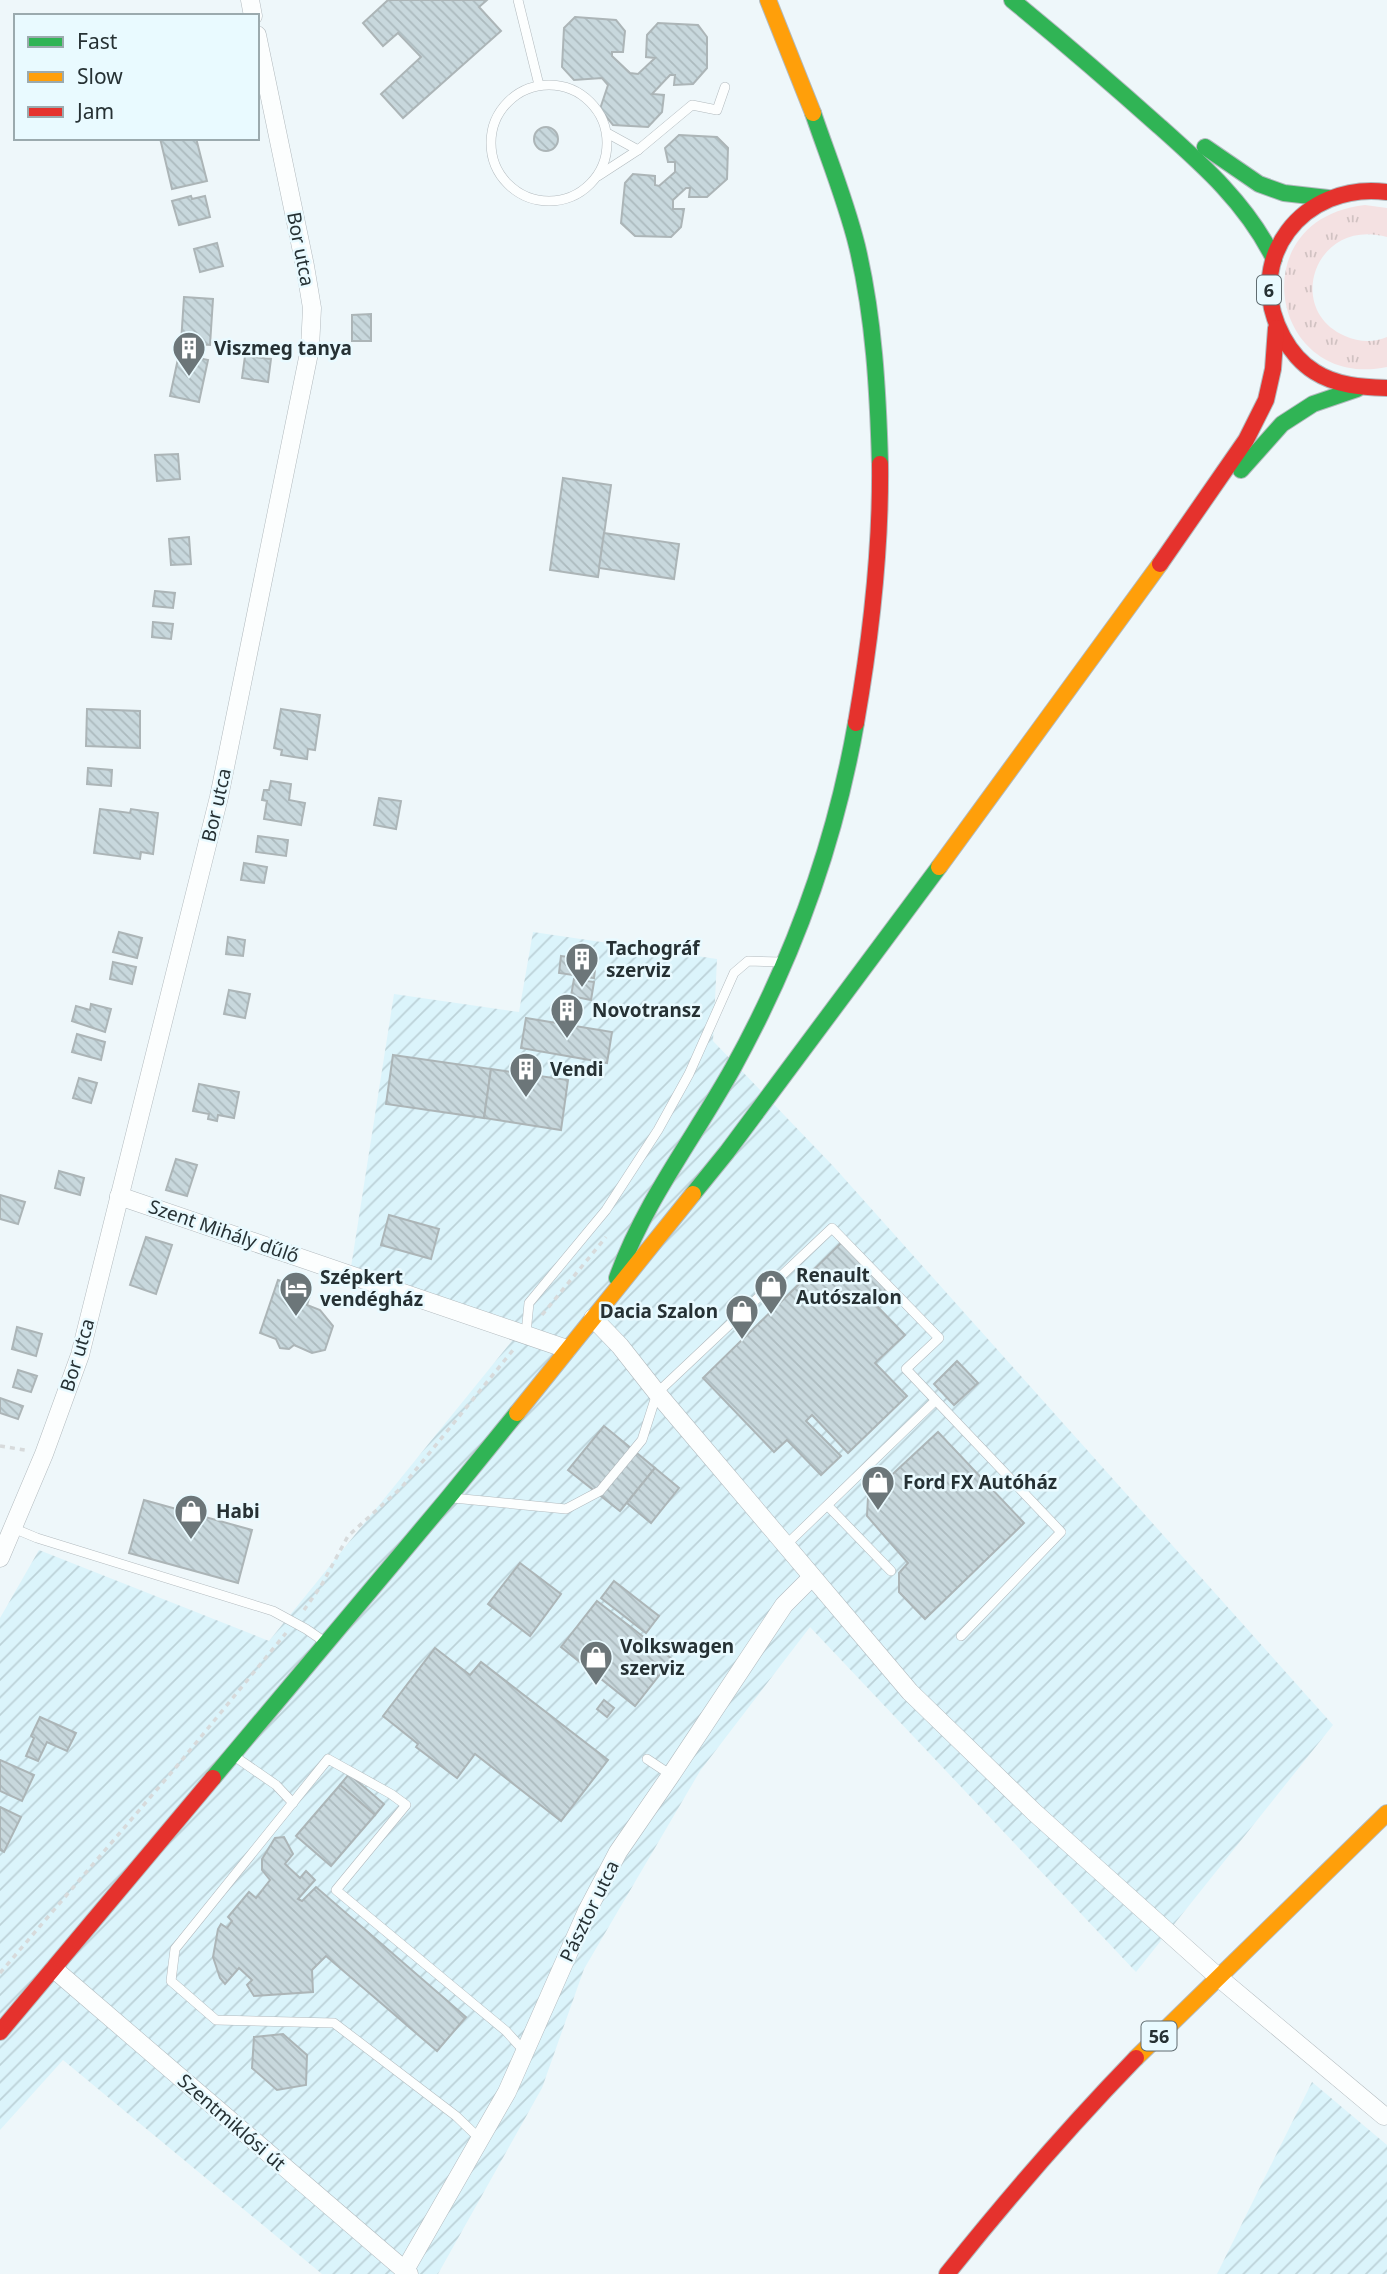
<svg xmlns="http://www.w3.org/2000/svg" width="1387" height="2274" font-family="'Noto Sans',sans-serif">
<defs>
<pattern id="industrial-furrows" width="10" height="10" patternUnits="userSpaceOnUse" patternTransform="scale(1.75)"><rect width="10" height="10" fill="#dbf4fb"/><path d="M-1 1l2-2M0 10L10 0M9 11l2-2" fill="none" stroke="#bcd2d8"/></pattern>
<pattern id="grass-tufts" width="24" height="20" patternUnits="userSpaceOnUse" patternTransform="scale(1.75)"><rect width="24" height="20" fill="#f4e1e2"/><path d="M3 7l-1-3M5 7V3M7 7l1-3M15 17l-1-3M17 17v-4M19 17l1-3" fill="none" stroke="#d1c2c2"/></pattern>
<pattern id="building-back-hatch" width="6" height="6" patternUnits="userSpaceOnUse" patternTransform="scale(1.75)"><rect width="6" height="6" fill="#c8d8dd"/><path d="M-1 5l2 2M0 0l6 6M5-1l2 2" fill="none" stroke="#acbabe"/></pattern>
</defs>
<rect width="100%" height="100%" fill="#eef7fa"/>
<g fill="url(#industrial-furrows)">
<polygon points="533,932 717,959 713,1041 834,1167 1333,1725 1136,1972 810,1627 700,1771 584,1969 542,2088 438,2274 322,2274 63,2060 0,2130 0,1618 39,1550 269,1641 515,1337 349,1280 394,994 519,1012"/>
<polygon points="1312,2082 1387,2145 1387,2274 1217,2274"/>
</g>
<path fill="url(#grass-tufts)" d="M 1365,205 L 1387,208 L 1387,237 C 1315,217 1284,310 1345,336 C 1359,342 1373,343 1387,337 L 1387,367 C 1271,391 1239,219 1365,205 Z"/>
<g fill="url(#building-back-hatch)" stroke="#acb5b7" stroke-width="2">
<polygon points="388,0 487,0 479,7 501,31 403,118 381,94 421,57 398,33 383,46 363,23"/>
<polygon points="575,17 616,20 625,31 623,52 612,52 612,56 630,73 638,74 655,58 646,57 647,35 658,23 698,25 707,37 707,68 693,84 674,85 675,75 670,75 652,94 664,95 662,112 648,127 613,125 600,109 608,85 602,78 574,80 562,67 564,28"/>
<circle cx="546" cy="139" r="12"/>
<polygon points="679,135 717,137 728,148 727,179 707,197 689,197 690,188 686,188 673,200 673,209 684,209 681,227 671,237 635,236 621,223 625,183 633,174 655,176 655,185 659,186 675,172 675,162 668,162 665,148"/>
<polygon points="160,138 196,138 207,181 172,189"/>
<polygon points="191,196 192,199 205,196 210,217 179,225 172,201"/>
<polygon points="217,243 223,266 200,272 194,249"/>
<polygon points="184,297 213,299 210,345 181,343"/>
<polygon points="371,314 371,341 352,341 352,315"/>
<polygon points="179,354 208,360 199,402 170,396"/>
<polygon points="245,356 271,359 268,382 242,378"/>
<polygon points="178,454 180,479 157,481 155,455"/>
<polygon points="563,478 611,485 598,577 550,570"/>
<polygon points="604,533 679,544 674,579 599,568"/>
<polygon points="189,537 191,564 171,565 169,539"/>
<polygon points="155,591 175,593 173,608 153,606"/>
<polygon points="153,622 173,624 171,639 152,637"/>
<polygon points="87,709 140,711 140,748 86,746"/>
<polygon points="281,709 320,715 315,750 308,749 307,759 281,755 282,750 274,748"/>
<polygon points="88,768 112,770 111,786 87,784"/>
<polygon points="271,781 291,784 289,800 305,803 301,825 264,819 267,801 262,800 264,790 269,790"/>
<polygon points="379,798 401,801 396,829 374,825"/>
<polygon points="100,809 130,813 131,809 158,813 153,854 141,852 140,859 94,853"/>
<polygon points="258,836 288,840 286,856 256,852"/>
<polygon points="244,863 267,867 264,883 241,880"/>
<polygon points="119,932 142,938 137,958 113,952"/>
<polygon points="228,937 245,940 243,956 226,954"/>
<polygon points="561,956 596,961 594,978 559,973"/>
<polygon points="113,962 136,967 132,984 110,979"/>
<polygon points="574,979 594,982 591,1000 571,996"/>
<polygon points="229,990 250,994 245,1018 224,1014"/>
<polygon points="91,1004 111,1009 105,1032 72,1021 76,1006 90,1010"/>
<polygon points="526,1018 612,1032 607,1063 521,1048"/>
<polygon points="77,1034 105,1042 101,1060 72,1052"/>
<polygon points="393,1055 491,1069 484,1118 386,1104"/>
<polygon points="491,1069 568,1080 561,1130 484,1118"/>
<polygon points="79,1078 97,1083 91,1103 73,1098"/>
<polygon points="199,1084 239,1092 234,1118 218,1115 217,1121 208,1119 209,1114 193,1111"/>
<polygon points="176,1159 197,1165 187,1196 166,1190"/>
<polygon points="59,1171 84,1178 80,1195 55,1188"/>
<polygon points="0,1195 25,1202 18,1224 0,1219"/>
<polygon points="389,1215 439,1229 431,1259 381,1245"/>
<polygon points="146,1237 172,1245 156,1294 130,1285"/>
<polygon points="841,1243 886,1289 873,1302 905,1335 875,1363 907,1396 848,1453 812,1415 806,1421 841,1456 821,1475 787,1440 774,1452 703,1378"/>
<polygon points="278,1280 311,1292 307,1305 320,1310 333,1326 325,1350 312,1353 294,1345 289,1349 280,1348 276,1339 260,1333"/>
<polygon points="17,1327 42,1334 36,1356 12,1349"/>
<polygon points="957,1361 978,1383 954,1405 934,1384"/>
<polygon points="18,1370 37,1376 31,1392 13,1387"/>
<polygon points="0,1398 23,1406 18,1419 0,1413"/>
<polygon points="604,1426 655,1468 620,1511 568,1470"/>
<polygon points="938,1432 1024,1523 925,1619 899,1592 899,1573 908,1563 867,1516 868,1497"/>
<polygon points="655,1468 679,1488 651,1523 627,1503"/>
<polygon points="144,1500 252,1530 238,1583 129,1553"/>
<polygon points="520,1563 561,1594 530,1636 488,1604"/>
<polygon points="614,1581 659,1616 646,1633 601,1598"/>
<polygon points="597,1601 672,1659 635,1706 561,1647"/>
<polygon points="435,1648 470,1675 481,1662 608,1760 561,1821 475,1754 457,1778 416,1747 418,1744 383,1716"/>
<polygon points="604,1700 614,1708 607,1717 597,1709"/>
<polygon points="40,1717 76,1733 67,1751 47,1742 38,1761 26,1756 34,1738 31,1736"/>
<polygon points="0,1760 34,1775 22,1801 0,1791"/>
<polygon points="349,1774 384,1804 375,1815 340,1785"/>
<polygon points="340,1785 375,1815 331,1866 296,1836"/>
<polygon points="0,1807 21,1817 4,1852 0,1850"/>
<polygon points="284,1837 293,1854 285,1864 300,1878 306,1871 315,1880 298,1899 302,1901 316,1887 466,2017 437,2051 326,1956 312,1970 313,1992 254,1996 247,1985 252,1980 239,1968 225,1984 220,1978 213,1957 218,1929 221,1924 227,1928 232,1921 228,1917 249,1892 256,1898 270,1880 262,1870 262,1859 275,1838"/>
<polygon points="283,2034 307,2055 306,2085 277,2090 252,2068 254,2037"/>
</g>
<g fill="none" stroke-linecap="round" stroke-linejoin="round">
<defs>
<g id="lane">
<polyline points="518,0 539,85"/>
<circle cx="549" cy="143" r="58"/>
<polyline points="607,133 638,150"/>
<polyline points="598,176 638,150 692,105 717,110 725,87"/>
<polyline points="526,1333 529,1303 606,1210 658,1130 689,1074 734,973 748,961 782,962"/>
<polyline points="453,1498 566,1509 600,1491 642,1440 657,1393 832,1228 939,1338 906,1369 1061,1532 961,1636"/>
<polyline points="828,1506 891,1571"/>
<polyline points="13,1528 37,1538 273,1611 306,1629 325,1642"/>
<polyline points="785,1546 935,1401"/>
<polyline points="234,1756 276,1785 293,1803"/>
<polyline points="647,1759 671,1775"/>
<polyline points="480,2139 456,2116 334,2023 216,2020 171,1981 175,1949 328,1759 391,1794 406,1805 336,1890 506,2031 525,2052"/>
</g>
<g id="street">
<polyline points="250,0 253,16"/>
<polyline points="119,1196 567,1349"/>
<polyline points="593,1318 620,1346 657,1393 910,1692 1034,1812 1218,1977 1384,2116"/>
<polyline points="0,1558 44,1454 80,1355 219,797 310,348 312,308 305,266 257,35"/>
<polyline points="54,1969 409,2274"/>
<polyline points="405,2270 507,2092 587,1911 618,1852 671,1775 784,1605 812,1577"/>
</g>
<g id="fast">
<path d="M 1012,0 C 1062,41 1111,83 1159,126 C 1204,166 1247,204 1274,259"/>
<path d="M 813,113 C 828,157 846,201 857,246 C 874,317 878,392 880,464"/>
<polyline points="1205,147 1259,184 1284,193 1328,198"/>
<polyline points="1241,470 1282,424 1313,404 1357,389"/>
<polyline points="693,1194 727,1152 939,867"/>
<path d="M 617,1278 C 644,1202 694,1138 733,1068 C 792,961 835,843 856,723"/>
<polyline points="213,1778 448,1498 517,1413"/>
</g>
<g id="slow">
<polyline points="768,0 813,113"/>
<polyline points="939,867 1160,564"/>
<polyline points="517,1413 693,1194"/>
<polyline points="1136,2058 1387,1813"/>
</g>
<g id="jam">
<path d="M 1387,192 C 1303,181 1241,260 1283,337 C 1290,350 1302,364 1315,372 C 1337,386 1362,387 1387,388"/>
<polyline points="1160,564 1246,440 1266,400 1273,369 1276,328"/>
<path d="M 856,723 C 871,637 881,551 880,464"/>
<polyline points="0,2032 213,1778"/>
<path d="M 947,2274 C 1007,2199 1069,2127 1136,2058"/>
</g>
</defs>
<use href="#lane" stroke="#b2babe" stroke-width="10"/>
<use href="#street" stroke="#b2babe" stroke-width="19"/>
<use href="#fast" stroke="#b2babe" stroke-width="18"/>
<use href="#slow" stroke="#b2babe" stroke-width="18"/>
<use href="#jam" stroke="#b2babe" stroke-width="18"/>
<g stroke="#d7dadb" stroke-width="3.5" stroke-dasharray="5 5" stroke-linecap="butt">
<polyline points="542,1315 606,1237"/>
<polyline points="0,1446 25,1450"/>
<polyline points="304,1610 321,1586 348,1536 401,1488 513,1350"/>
<polyline points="0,1973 177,1766 286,1633"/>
</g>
<use href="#lane" stroke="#fcfefe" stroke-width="9"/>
<use href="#street" stroke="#fcfefe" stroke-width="18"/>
<use href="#fast" stroke="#30b455" stroke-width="16"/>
<use href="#slow" stroke="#ff9f0a" stroke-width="16"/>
<use href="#jam" stroke="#e5322d" stroke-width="16"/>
</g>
<defs>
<symbol id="building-pin" viewBox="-11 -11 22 30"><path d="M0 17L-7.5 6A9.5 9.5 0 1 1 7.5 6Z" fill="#6c7679" stroke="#e9faff"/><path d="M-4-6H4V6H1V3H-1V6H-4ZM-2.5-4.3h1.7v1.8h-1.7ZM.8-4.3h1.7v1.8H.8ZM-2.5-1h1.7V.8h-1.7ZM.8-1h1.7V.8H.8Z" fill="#fff"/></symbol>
<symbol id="shop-pin" viewBox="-11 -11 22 30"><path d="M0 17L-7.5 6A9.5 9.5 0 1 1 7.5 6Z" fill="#6c7679" stroke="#e9faff"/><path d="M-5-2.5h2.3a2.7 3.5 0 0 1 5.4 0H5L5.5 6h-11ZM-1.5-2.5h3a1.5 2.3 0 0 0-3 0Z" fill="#fff"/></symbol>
<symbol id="hotel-pin" viewBox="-11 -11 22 30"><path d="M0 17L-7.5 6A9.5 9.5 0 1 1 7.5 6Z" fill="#6c7679" stroke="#e9faff"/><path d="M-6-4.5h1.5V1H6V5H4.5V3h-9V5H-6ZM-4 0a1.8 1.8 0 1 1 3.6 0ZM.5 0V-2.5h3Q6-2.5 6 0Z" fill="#fff"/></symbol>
</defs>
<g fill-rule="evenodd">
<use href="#building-pin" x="170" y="329" width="38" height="52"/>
<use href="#building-pin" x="563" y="940" width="38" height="52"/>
<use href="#building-pin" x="548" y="991" width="38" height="52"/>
<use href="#building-pin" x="507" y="1050" width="38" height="52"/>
<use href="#shop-pin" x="752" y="1267" width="38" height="52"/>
<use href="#hotel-pin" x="277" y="1269" width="38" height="52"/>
<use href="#shop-pin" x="723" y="1292" width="38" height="52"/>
<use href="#shop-pin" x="859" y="1463" width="38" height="52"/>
<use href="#shop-pin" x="172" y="1492" width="38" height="52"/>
<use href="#shop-pin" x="577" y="1638" width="38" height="52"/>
</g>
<g text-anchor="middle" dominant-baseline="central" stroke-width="5" stroke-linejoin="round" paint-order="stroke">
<g fill="#e9faff" stroke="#606d71" stroke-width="2">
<rect x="1257" y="275.5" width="24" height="29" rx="5"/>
<rect x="1141.5" y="2021.5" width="35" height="29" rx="5"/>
</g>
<g font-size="18" font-weight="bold" fill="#263134">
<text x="1269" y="290">6</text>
<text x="1159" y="2036">56</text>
</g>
<g font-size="19" fill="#263134" stroke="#e9faff">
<text transform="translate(301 249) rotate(79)">Bor utca</text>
<text transform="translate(216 805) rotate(-77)">Bor utca</text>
<text transform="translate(224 1231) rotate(19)">Szent Mihály dűlő</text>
<text transform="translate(77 1355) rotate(-73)">Bor utca</text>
<text transform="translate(589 1911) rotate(-64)">Pásztor utca</text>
<text transform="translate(232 2122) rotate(41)">Szentmiklósi út</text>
</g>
<g font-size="19" font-weight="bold" fill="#263134" stroke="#e9faff" text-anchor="start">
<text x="214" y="348">Viszmeg tanya</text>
<text x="606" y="948">Tachográf<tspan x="606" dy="22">szerviz</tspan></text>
<text x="592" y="1010">Novotransz</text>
<text x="550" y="1069">Vendi</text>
<text x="796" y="1275">Renault<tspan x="796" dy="22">Autószalon</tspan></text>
<text x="320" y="1277">Szépkert<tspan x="320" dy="22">vendégház</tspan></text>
<text x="718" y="1311" text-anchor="end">Dacia Szalon</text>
<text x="903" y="1482">Ford FX Autóház</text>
<text x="216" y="1511">Habi</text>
<text x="620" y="1646">Volkswagen<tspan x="620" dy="22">szerviz</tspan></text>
</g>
</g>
<rect x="14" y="14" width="245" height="126" fill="#e9faff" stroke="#9baaae" stroke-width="2"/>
<rect x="28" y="37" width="35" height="10" fill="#30b455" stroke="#9baaae" stroke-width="2"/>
<text x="77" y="49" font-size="21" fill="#263134">Fast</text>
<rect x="28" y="72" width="35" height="10" fill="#ff9f0a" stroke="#9baaae" stroke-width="2"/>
<text x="77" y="84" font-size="21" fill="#263134">Slow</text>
<rect x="28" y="107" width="35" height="10" fill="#e5322d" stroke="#9baaae" stroke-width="2"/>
<text x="77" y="119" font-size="21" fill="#263134">Jam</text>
</svg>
